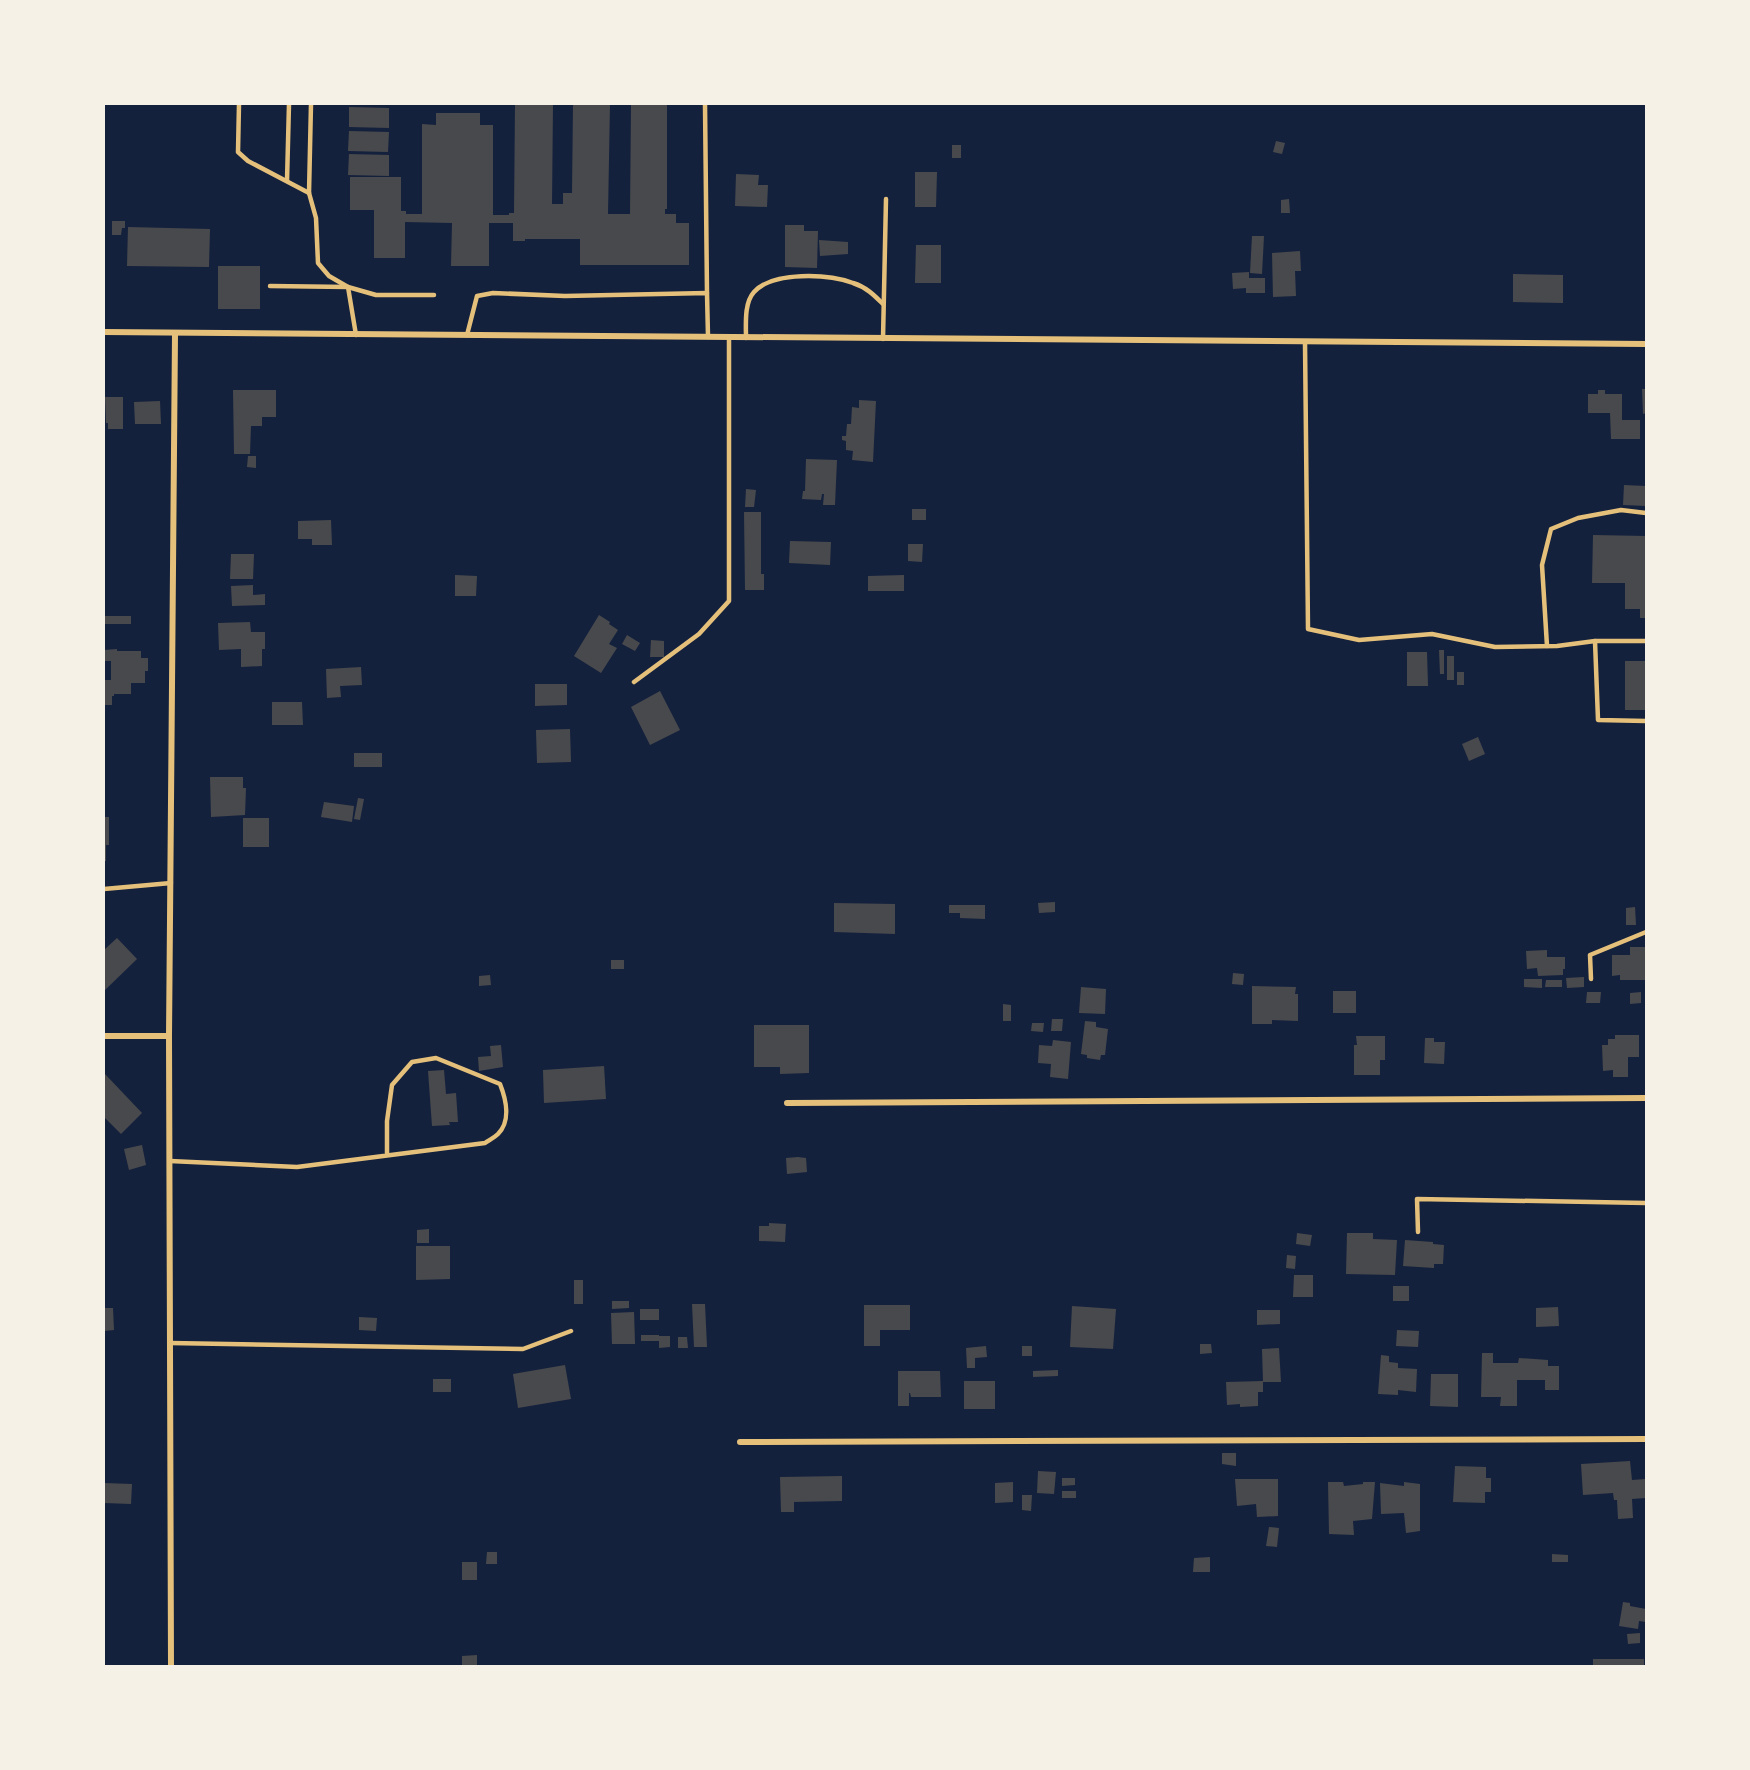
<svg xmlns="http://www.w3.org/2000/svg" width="1750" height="1770" font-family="'Nunito Sans',sans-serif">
<rect width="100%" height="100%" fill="#14213d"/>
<g fill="#48494c">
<polygon points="515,104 553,104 552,204 563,204 563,193 572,193 573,104 610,104 608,214 630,214 631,104 667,104 667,209 665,209 665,214 676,214 676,223 689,223 689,265 580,265 580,239 525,239 525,241 513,241 513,223 489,223 489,266 451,266 452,223 405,222 405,258 374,258 374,210 350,210 350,177 401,177 401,211 406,211 406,214 422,214 422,124 436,125 436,113 480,113 480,125 493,125 493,215 509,215 509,213 514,213"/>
<polygon points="349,107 389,108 389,128 349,127"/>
<polygon points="349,131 389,132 388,152 348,151"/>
<polygon points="1276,141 1285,143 1282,154 1273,152"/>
<rect x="952" y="145" width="9" height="13"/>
<polygon points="349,154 389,155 389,176 348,175"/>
<polygon points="915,172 937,172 936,207 915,207"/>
<polygon points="736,174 759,175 758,185 768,185 767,207 735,206"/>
<polygon points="1289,199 1290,213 1281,213 1281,200"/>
<polygon points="112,221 125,221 125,228 122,228 121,235 112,235"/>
<polygon points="785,225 804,225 804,231 818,231 817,268 785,267"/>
<polygon points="128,227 210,229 209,267 127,266"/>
<polygon points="1252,236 1264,236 1262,274 1250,273"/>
<polygon points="819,240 848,242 848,254 820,256"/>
<polygon points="916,245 941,245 941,283 915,283"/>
<polygon points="1300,251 1301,271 1295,271 1296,296 1273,297 1272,253"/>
<rect x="218" y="266" width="42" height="43"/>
<polygon points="1249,272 1249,278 1265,278 1265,293 1246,293 1246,288 1233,289 1232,273"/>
<polygon points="1513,274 1563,275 1563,303 1513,302"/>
<polygon points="1642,389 1646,389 1646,413 1643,414"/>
<polygon points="233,390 276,390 276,417 262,417 262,426 251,426 250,454 234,454"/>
<polygon points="1598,390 1605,390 1605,394 1622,394 1622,420 1640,420 1640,439 1611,439 1610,413 1588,413 1588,394 1598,394"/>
<polygon points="105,397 123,397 123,429 108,429 108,423 106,423"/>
<polygon points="859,400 876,401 873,462 852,460 853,451 846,450 846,441 842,440 842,436 846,436 847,424 851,424 852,407 859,408"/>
<polygon points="160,401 161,424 135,424 134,402"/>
<polygon points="248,456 256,456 256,468 247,467"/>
<polygon points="806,459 837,460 835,505 823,505 824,494 822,494 821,500 802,499 803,491 805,491"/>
<polygon points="1624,485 1646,486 1646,506 1623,505"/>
<polygon points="746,489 756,490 754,507 745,507"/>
<rect x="912" y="509" width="14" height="11"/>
<polygon points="744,512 761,512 761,574 764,574 764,590 745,590"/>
<polygon points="331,520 332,545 312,545 312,539 298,539 298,521"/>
<polygon points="1593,535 1646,536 1646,618 1640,618 1640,609 1625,609 1625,583 1592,583"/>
<polygon points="790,541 831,542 830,565 789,563"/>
<polygon points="908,544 923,544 922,562 908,561"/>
<polygon points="231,554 254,554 253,579 230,579"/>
<polygon points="455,575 477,576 476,596 455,596"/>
<polygon points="904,575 904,591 868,591 868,576"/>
<polygon points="253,585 253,595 265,594 265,605 232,606 231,586"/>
<polygon points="599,615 610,622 609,624 618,630 609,644 617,648 601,673 574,656"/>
<rect x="104" y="616" width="27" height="8"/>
<polygon points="250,622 251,632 265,632 265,649 262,649 262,666 241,667 241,649 219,650 218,623"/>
<polygon points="627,635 640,643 635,651 622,644"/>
<polygon points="651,640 664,641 664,657 650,657"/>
<polygon points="117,649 117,651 141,651 141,658 148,658 148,671 145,671 145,683 131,683 131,694 114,694 114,696 112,696 112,705 104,705 104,680 111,680 111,661 104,661 104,650"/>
<polygon points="1439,650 1444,650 1444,674 1440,674"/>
<polygon points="1407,652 1427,652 1428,686 1407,686"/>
<rect x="1447" y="656" width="7" height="24"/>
<rect x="1625" y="661" width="21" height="49"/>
<polygon points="361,667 362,685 340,686 341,697 327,698 326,669"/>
<rect x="1457" y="672" width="7" height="13"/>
<polygon points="535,684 567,684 567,705 535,706"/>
<polygon points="660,691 680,730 650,745 631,707"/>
<polygon points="272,702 302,702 303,725 272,725"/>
<polygon points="570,729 571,762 537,763 536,730"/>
<polygon points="1478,737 1485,754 1469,761 1462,744"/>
<rect x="354" y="753" width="28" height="14"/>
<polygon points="210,777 243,777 243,788 246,788 245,815 211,817"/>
<polygon points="358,798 364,799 360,820 354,819"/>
<polygon points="324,802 354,806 352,822 321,817"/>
<polygon points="104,817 109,817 109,845 106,845 106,861 104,861"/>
<rect x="243" y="818" width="26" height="29"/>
<polygon points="1055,902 1055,912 1039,913 1038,903"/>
<polygon points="834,903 895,904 895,934 834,932"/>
<polygon points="949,905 985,905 985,919 960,918 960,913 949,913"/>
<polygon points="1635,907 1636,925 1626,925 1626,908"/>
<polygon points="117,938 137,959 104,991 104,950"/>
<polygon points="1630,947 1646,947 1646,980 1620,980 1620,975 1612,976 1612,955 1630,955"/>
<polygon points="1547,950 1547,957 1565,957 1565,969 1563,969 1563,975 1538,976 1537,968 1527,969 1526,951"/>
<rect x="611" y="960" width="13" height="9"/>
<polygon points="1233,973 1244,974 1243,985 1232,984"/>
<polygon points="490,975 491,985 479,986 479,976"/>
<polygon points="1584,977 1584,987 1567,988 1566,978"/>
<polygon points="1524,979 1542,979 1542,988 1524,987"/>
<polygon points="1546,980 1562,980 1562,987 1545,987"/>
<polygon points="1252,986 1296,987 1295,994 1298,994 1298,1021 1272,1020 1272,1024 1252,1024"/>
<polygon points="1081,987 1106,989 1105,1014 1079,1013"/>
<rect x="1333" y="991" width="23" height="22"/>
<polygon points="1587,992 1601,992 1600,1003 1586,1003"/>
<polygon points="1641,992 1641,1003 1630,1004 1630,993"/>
<polygon points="1003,1004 1011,1005 1011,1021 1003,1021"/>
<polygon points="1052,1019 1063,1019 1062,1031 1051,1031"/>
<polygon points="1085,1021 1096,1022 1096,1027 1108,1029 1105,1055 1101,1055 1100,1060 1087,1058 1087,1055 1081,1054"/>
<polygon points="1032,1023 1044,1023 1043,1032 1031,1031"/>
<polygon points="754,1025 809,1025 809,1073 780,1074 780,1067 754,1067"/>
<polygon points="1615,1035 1639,1035 1639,1057 1628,1057 1628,1077 1613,1077 1613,1070 1603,1071 1602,1045 1608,1045 1608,1039 1615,1039"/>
<polygon points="1356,1036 1385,1036 1385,1060 1380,1060 1380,1075 1354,1075 1354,1045 1357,1045"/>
<polygon points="1425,1038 1434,1038 1434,1042 1445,1042 1444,1064 1424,1063"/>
<polygon points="1053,1040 1071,1042 1068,1079 1050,1077 1051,1064 1038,1063 1039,1045 1052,1046"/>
<polygon points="501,1045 503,1067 479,1071 478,1057 491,1056 490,1046"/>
<polygon points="604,1066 606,1099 544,1103 543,1070"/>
<polygon points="444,1070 446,1094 456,1093 458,1122 449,1122 450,1125 432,1126 428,1071"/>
<polygon points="104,1073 142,1113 121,1134 104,1117"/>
<polygon points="142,1145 146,1165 129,1170 124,1149"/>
<polygon points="798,1157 806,1158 807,1172 787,1174 786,1158"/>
<polygon points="769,1223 786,1224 785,1242 759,1241 759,1226 769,1226"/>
<polygon points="429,1229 429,1243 417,1243 417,1230"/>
<polygon points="1297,1233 1312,1235 1310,1246 1296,1244"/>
<polygon points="1347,1233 1373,1233 1373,1239 1397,1240 1395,1275 1346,1274"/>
<polygon points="1405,1240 1433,1242 1433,1244 1444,1245 1443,1264 1434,1264 1434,1268 1403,1266"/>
<polygon points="416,1246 450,1246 450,1279 416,1280"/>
<polygon points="1287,1255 1296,1256 1295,1269 1286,1268"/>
<polygon points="1294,1275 1313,1275 1313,1297 1293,1297"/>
<rect x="574" y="1280" width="9" height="24"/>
<rect x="1393" y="1286" width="16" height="15"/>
<polygon points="612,1301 629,1301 629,1308 612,1309"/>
<polygon points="692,1304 705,1304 707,1347 694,1347"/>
<polygon points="864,1305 910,1305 910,1330 880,1330 880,1346 864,1346"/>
<polygon points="1072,1306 1116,1309 1113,1349 1070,1347"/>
<polygon points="1558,1307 1559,1326 1536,1327 1536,1308"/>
<polygon points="104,1308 113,1308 114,1330 104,1331"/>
<rect x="640" y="1309" width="19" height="11"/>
<polygon points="1257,1310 1280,1310 1280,1324 1257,1325"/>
<polygon points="634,1312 635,1344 612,1344 611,1313"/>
<polygon points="359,1317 377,1318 376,1331 359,1330"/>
<polygon points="1397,1330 1419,1331 1418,1347 1396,1346"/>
<polygon points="641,1335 659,1335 659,1336 670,1336 670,1347 659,1348 659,1341 641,1341"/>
<polygon points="678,1337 687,1337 688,1348 678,1348"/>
<polygon points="1200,1344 1211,1344 1212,1353 1200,1354"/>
<polygon points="986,1346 987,1357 975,1358 975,1368 967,1368 966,1348"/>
<rect x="1022" y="1346" width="10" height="10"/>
<polygon points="1279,1348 1281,1382 1263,1382 1262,1349"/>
<polygon points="1482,1353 1493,1353 1493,1363 1518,1363 1519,1358 1548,1360 1548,1366 1559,1366 1559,1390 1545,1390 1545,1380 1517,1380 1517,1406 1500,1406 1501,1397 1481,1397"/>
<polygon points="1381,1355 1389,1356 1389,1362 1398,1363 1398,1368 1417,1369 1416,1392 1398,1390 1398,1395 1378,1394"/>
<polygon points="565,1365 571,1399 518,1408 513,1374"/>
<polygon points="1058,1370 1058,1376 1033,1377 1033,1371"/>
<polygon points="898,1371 940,1371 941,1397 911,1397 910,1393 909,1393 909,1406 898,1406"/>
<polygon points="1431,1374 1458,1374 1458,1407 1430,1406"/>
<rect x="433" y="1379" width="18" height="13"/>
<rect x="964" y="1381" width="31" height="28"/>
<polygon points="1263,1381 1263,1392 1258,1392 1258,1406 1240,1407 1240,1404 1227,1405 1226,1382"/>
<polygon points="1222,1453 1236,1453 1236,1466 1222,1464"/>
<polygon points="1630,1461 1632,1480 1646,1479 1646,1498 1632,1499 1633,1518 1618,1519 1617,1500 1614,1500 1613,1493 1583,1495 1581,1464"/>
<polygon points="1455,1466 1486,1467 1486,1478 1491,1478 1491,1492 1485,1492 1485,1503 1453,1502"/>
<polygon points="1038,1471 1056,1472 1054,1494 1037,1493"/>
<polygon points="842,1476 842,1501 794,1502 794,1512 781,1512 780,1477"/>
<polygon points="1062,1478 1075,1478 1075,1485 1062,1486"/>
<polygon points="1235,1479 1278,1479 1278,1516 1257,1517 1256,1504 1237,1506"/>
<polygon points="1013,1482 1013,1502 995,1503 995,1483"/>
<polygon points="1328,1482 1343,1482 1344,1486 1363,1484 1363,1482 1375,1482 1372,1519 1353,1521 1354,1535 1329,1534"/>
<polygon points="1404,1482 1420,1484 1420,1531 1406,1533 1404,1513 1381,1514 1380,1483 1404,1486"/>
<polygon points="104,1483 132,1484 131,1504 104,1503"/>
<rect x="1062" y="1491" width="14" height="7"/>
<polygon points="1022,1495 1032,1495 1031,1511 1022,1510"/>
<polygon points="1269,1527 1279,1528 1277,1547 1266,1546"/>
<polygon points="487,1552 497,1552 497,1564 486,1564"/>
<polygon points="1552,1554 1568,1555 1568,1562 1552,1562"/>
<polygon points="1210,1557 1210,1572 1193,1572 1194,1558"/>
<rect x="462" y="1562" width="15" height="18"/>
<polygon points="1623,1602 1630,1603 1630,1606 1646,1609 1646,1622 1639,1621 1638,1629 1619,1626"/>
<polygon points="1640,1633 1640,1643 1628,1644 1627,1634"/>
<polygon points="477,1655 477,1666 462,1666 462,1656"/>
<rect x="1593" y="1659" width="51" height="7"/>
</g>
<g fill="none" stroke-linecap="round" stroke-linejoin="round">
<g stroke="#e5c07b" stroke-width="4.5">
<polyline points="239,104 238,152 248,161 309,193"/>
<polyline points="311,104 309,193 316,218 318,263 329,276 348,287 356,335"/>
<polyline points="705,104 707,293"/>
<polyline points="287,181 289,104"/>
<polyline points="270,286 348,287 376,295 434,295"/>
<polyline points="467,335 477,296 493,293 565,296 707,293 708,337"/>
<path d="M 746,338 C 746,324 744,303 754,292 C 773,271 828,274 853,283 C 866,287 874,295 883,304"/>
<polyline points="883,339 886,199"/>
<polyline points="1305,342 1308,629 1359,640 1432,634 1495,647 1557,646 1595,641 1646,641"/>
<polyline points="1595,641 1598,720 1646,721"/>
<polyline points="1547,646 1542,565 1551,529 1578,518 1621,510 1646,513"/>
<polyline points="634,682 699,634 729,601 729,337"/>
<polyline points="104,889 171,883"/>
<polyline points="1591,979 1590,955 1646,932"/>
<path d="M 170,1161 L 297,1167 L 485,1143 C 489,1140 494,1138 498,1134 C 511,1121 506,1099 500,1084 L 436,1058 L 412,1062 L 392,1085 L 387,1121 L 387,1155"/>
<polyline points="1418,1232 1417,1199 1646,1203"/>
<polyline points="170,1343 523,1349 571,1331"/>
</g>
<g stroke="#e5c07b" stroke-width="6">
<polyline points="104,332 1646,344"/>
<polyline points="104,1036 169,1036"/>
<polyline points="787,1103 1646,1098"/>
<polyline points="740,1442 1646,1439"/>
<polyline points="171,1666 169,1036 175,334"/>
</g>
</g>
<rect width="1750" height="1770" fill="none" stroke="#f6f1e7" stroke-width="210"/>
</svg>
